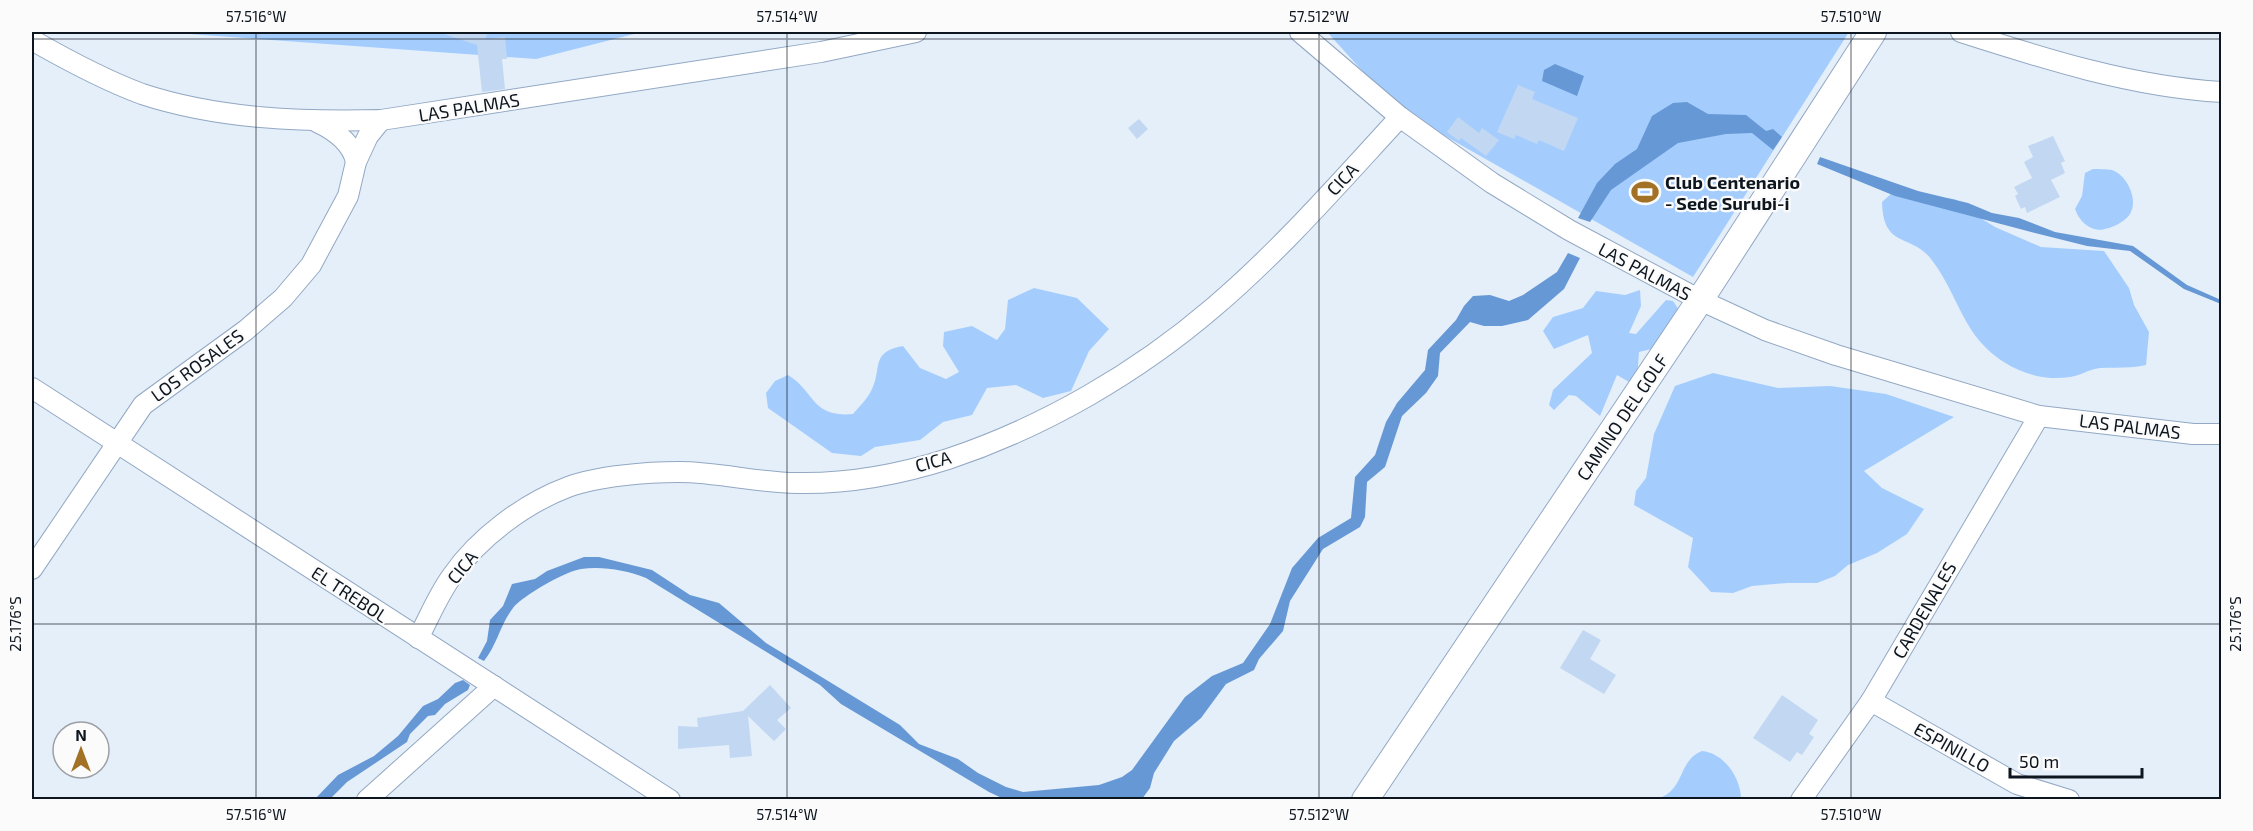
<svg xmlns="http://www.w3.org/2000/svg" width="2253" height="831" font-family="'Exo 2',sans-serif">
<rect width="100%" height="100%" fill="#e5effa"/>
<g fill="#a4cdfe">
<polygon points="161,32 642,32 536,59"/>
<polygon points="1327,32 1849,32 1693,277 1396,108"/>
<path d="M 2093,169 C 2098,169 2106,169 2112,170 C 2127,175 2139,200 2130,214 C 2124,223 2111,228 2101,230 C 2089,230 2079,221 2075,209 L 2082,196 L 2085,173 Z"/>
<path d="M 1893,192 L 1954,199 L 1973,207 L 1982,219 L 1995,227 L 2041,247 L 2104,251 L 2129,288 L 2134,305 L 2149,332 L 2146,365 C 2130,369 2116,367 2100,368 C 2089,369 2080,376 2070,377 C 2031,383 1993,362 1972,331 C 1957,308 1948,280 1931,259 C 1911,233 1883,249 1882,202 Z"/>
<path d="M 1034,288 L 1077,298 L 1109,329 L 1089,351 L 1071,391 L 1043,398 L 1016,385 L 987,388 L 972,415 L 943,422 L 920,440 L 875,447 L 861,456 L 832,453 L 768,408 L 766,393 L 775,381 L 788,375 C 815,391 811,418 853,414 C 859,407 867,399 871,391 C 883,369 869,352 903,346 L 920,368 L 946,379 L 959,372 L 943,346 L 944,332 L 972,326 L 997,340 L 1005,329 L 1008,300 Z"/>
<polygon points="1640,290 1641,306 1629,333 1636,334 1666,300 1673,301 1681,313 1668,345 1639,352 1637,379 1629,382 1617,375 1600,416 1576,396 1569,395 1554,410 1549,405 1553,390 1592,353 1588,335 1554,349 1543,331 1553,317 1583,308 1596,291 1625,295"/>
<polygon points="1713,373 1778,388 1830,386 1886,394 1954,417 1864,471 1882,488 1924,509 1907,534 1877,553 1848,565 1835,576 1817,583 1787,583 1752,586 1733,593 1711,592 1688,567 1693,538 1634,505 1636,491 1646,478 1654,434 1675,386"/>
<path d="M 1702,751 C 1724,753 1741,778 1741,799 L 1657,799 C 1686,790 1677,761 1702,751 Z"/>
</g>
<g fill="#6698d6">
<polygon points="1555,64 1584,76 1577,96 1542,81 1544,70"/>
<polygon points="1687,102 1708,114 1746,115 1766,131 1773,129 1782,137 1773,150 1752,133 1726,134 1678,143 1611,190 1590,222 1578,218 1597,183 1615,164 1637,149 1652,116 1673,103"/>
<polygon points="1820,157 1918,191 1968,203 1992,213 2019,218 2055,232 2133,246 2187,285 2221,300 2221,304 2184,289 2130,251 2087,246 2035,233 1895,196 1817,164"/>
<path d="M 1568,253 L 1580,258 L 1564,289 L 1528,320 L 1502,326 L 1484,326 L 1470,322 L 1440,353 L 1438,376 L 1426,393 L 1402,416 L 1385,467 L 1367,482 L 1365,517 L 1360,527 L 1323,549 L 1290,601 L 1283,631 L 1259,659 L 1254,670 L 1226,684 L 1201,718 L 1174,741 L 1154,773 L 1150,788 L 1142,799 L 1006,800 L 989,792 L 841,704 L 820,685 L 646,578 C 626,570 602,566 581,569 C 566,571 522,596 513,608 C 500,625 497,645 484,661 L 478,658 L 487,641 L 490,620 L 503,606 L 512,584 L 535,579 L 547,571 L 584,557 L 599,557 L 652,570 L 690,595 L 719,603 L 766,643 L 900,725 L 919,744 L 958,759 L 978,773 L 1006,787 L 1023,792 L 1099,785 L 1122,777 L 1132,770 L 1185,697 L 1212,676 L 1243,663 L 1270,624 L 1292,568 L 1318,538 L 1351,518 L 1355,477 L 1375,455 L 1386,422 L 1397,403 L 1425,370 L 1428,350 L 1456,320 L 1464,306 L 1473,296 L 1490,295 L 1509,301 L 1523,295 L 1557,272 Z"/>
<polygon points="463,680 470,685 468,690 445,704 435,715 428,716 410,734 407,742 347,782 330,799 315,799 338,775 374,756 398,736 423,706 438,699 455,683"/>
</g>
<g fill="#c2d7f2">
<polygon points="445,32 488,32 485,39 505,37 507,59 502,59 505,89 482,92 477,45 444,34"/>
<polygon points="1518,85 1535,92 1532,99 1578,118 1564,151 1539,140 1537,144 1516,135 1514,139 1497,132"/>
<polygon points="1458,117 1479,133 1482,128 1499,140 1486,156 1461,138 1459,141 1447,132"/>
<polygon points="1139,119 1148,129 1137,139 1128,128"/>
<polygon points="2053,136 2065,161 2061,163 2065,173 2051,180 2060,197 2027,213 2025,207 2021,209 2015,196 2018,194 2014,187 2032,178 2024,162 2033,157 2028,146"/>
<polygon points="1583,630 1601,640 1590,659 1616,675 1604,694 1560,668"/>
<polygon points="770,685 791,708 777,720 786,729 774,741 748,716 752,756 730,758 729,745 678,749 678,726 698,727 697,718 743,711"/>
<polygon points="1782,695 1818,720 1809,734 1814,737 1802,755 1797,752 1790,762 1753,738"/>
</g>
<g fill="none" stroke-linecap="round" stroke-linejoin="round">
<defs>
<g id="minor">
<polyline points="1300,32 1400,117 1492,183 1569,230 1700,300 1765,330 1836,355 2039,416 2193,434 2222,434"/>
<path d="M 1961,32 C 2045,59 2133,87 2222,92"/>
<path d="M 32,40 C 67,60 104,80 142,94 C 218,119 303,122 381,120 L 821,52 L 916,32"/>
<path d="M 317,122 C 334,130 352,142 356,162"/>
<polyline points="32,388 670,800"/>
<polyline points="32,569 143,405 246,330 283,298 311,265 348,196 356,162 368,136 381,120"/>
<path d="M 418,638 C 429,618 438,595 452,576 C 478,538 525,503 568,487 C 597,476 648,472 679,472 C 719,472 758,483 797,483 C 847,484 901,474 948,459 C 1044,427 1137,373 1214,307 C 1281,250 1340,182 1400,117"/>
<polyline points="1871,701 2017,784 2069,800"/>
<polyline points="367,800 494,686"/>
<polyline points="1801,800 1871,701 2039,416"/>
</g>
<polyline id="tertiary" points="1365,800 1700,300 1873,32"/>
</defs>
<use href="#minor" stroke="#92a8c3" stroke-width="22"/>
<use href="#tertiary" stroke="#92a8c3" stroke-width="28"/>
<use href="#minor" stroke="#fff" stroke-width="20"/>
<use href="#tertiary" stroke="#fff" stroke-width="26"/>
</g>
<path fill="none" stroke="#0d151f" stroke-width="1.5" stroke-opacity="0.45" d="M 256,32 L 256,800M 787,32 L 787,800M 1319,32 L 1319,800M 1851,32 L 1851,800M 32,39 L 2222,39M 32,624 L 2222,624"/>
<defs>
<symbol id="stadium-bare" viewBox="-9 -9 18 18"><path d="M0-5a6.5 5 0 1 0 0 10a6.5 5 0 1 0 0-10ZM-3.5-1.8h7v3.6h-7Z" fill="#a27126" stroke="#fbfbfb" stroke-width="2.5" paint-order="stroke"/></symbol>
</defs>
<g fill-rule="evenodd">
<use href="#stadium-bare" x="1626" y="173" width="38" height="38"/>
</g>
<g text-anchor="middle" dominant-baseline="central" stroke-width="4.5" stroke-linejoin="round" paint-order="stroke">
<g font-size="18" fill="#0d151f" stroke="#fbfbfb">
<text transform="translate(469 107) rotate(-9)">LAS PALMAS</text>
<text transform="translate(1342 179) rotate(-47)">CICA</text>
<text transform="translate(1645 271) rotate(28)">LAS PALMAS</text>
<text transform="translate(197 365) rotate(-36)">LOS ROSALES</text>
<text transform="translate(1622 417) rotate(-56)">CAMINO DEL GOLF</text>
<text transform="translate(2130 426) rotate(7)">LAS PALMAS</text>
<text transform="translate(933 461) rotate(-15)">CICA</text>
<text transform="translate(462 567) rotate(-51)">CICA</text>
<text transform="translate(350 594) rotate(33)">EL TREBOL</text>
<text transform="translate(1924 610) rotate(-60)">CARDENALES</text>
<text transform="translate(1952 747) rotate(29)">ESPINILLO</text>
</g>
<g font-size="18" font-weight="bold" fill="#0d151f" stroke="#fbfbfb" text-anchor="start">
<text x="1665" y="182">Club Centenario<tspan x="1665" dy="21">- Sede Surubi-i</tspan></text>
</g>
</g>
<rect width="2253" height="831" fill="none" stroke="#fbfbfb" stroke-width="66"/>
<g transform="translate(81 750)"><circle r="28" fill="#fbfbfb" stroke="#9c9fa3" stroke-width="1.5"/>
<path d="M0-4.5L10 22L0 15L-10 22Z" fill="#a27126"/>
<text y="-9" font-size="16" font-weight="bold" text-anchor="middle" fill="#0d151f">N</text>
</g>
<path d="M2010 768v9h132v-9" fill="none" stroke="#0d151f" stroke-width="3"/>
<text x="2019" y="768" font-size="18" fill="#0d151f" stroke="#fbfbfb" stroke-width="4.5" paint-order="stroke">50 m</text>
<rect x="33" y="33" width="2187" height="765" fill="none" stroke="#0d151f" stroke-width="2"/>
<g font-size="15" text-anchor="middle" fill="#0d151f">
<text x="256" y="22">57.516°W</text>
<text x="787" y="22">57.514°W</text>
<text x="1319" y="22">57.512°W</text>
<text x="1851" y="22">57.510°W</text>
<text transform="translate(16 624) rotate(-90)" y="5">25.176°S</text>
<text transform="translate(2236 624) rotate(-90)" y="5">25.176°S</text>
<text x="256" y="820">57.516°W</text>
<text x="787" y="820">57.514°W</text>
<text x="1319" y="820">57.512°W</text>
<text x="1851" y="820">57.510°W</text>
</g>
</svg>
